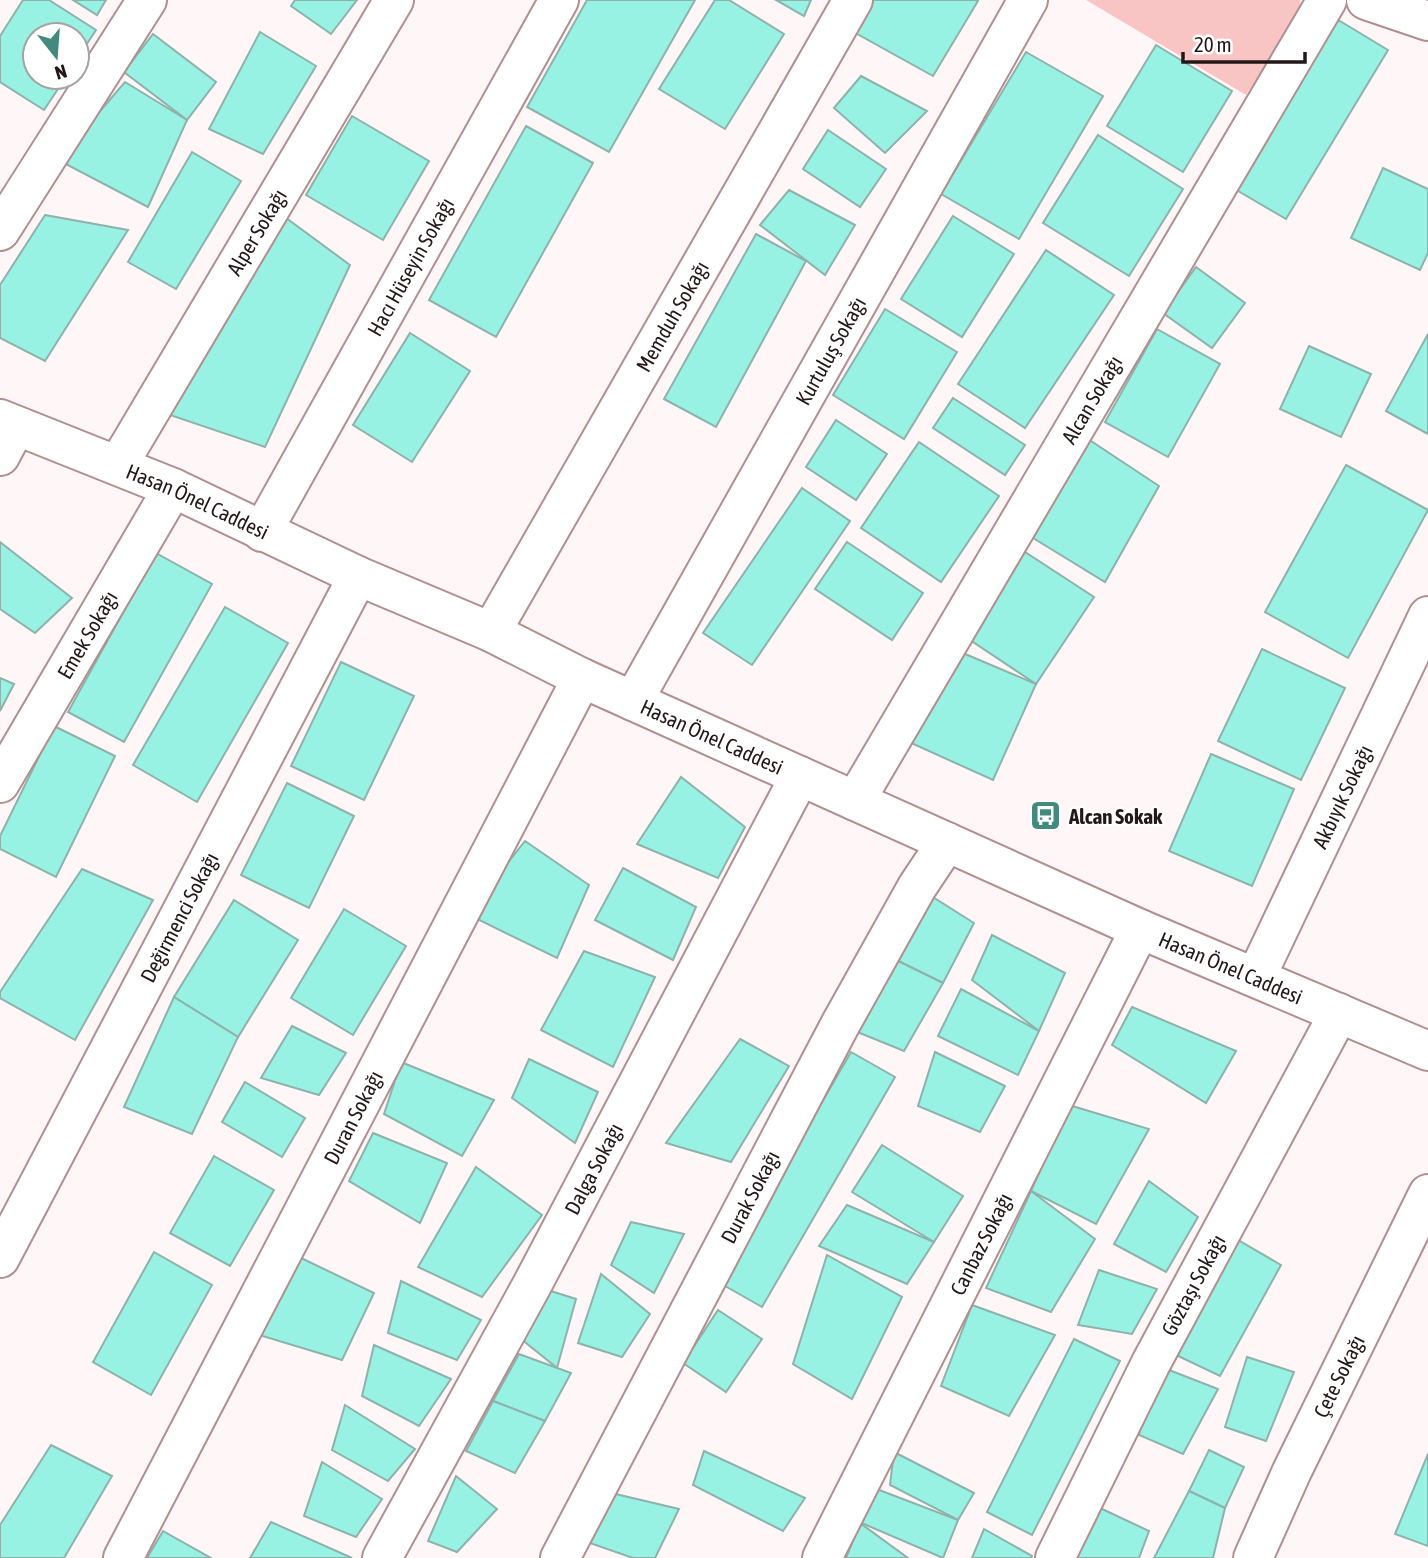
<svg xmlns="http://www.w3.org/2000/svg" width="1428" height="1558" font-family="'Asap Condensed',sans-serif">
<rect width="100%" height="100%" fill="#fff7f7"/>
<polygon fill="#f9c4c4" points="1086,0 1300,0 1301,11 1246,95"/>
<g fill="#98f2e3" stroke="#8db2ab" stroke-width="2">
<polygon points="23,0 49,0 96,30 77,59 77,35 35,35 35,77 66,77 44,110 0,82 0,36"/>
<polygon points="73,0 106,0 97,15"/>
<polygon points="295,0 357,0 331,34 291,6"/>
<polygon points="587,0 695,0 609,152 527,107"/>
<polygon points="715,0 729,0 784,34 725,129 659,89"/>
<polygon points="776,0 811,0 804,16"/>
<polygon points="873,0 976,0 978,1 933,76 850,30"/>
<polygon points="1335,18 1388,50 1286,219 1233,188"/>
<polygon points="260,32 316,66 263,154 209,129"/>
<polygon points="153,34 216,82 187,120 124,72"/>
<polygon points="1156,45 1232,91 1183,172 1107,126"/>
<polygon points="1026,52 1103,96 1019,239 941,194"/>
<polygon points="861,76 927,111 885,153 834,108"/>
<polygon points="125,82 187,120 148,207 58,160"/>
<polygon points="352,116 429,161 383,240 306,195"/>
<polygon points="526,126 593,163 496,337 429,300"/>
<polygon points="828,130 886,169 860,207 803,169"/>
<polygon points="1098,135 1183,189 1129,276 1043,223"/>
<polygon points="192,152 241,181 176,289 128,262"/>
<polygon points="1383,168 1428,189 1428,253 1420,270 1351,238"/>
<polygon points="789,190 855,225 825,275 760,225"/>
<polygon points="278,212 350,265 265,447 167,414"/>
<polygon points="45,215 128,230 45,361 0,338 0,285"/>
<polygon points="953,216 1014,254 962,337 901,299"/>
<polygon points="756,234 806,261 716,427 664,399"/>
<polygon points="1046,250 1114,295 1025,428 958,384"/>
<polygon points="1196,267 1245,303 1212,348 1163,313"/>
<polygon points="885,309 957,352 904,439 833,395"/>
<polygon points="1157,329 1220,364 1168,457 1105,422"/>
<polygon points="410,333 470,371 412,462 353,425"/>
<polygon points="1428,334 1428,434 1386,411"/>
<polygon points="1309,346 1371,374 1341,437 1280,409"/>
<polygon points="953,398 1025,445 1005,475 933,428"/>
<polygon points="836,420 887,454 856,500 806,467"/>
<polygon points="1085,437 1159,486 1105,582 1033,538"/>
<polygon points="919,442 999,496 941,582 861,528"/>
<polygon points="1346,465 1428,510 1348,658 1265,612"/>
<polygon points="802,488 850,521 752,665 703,633"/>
<polygon points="0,542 72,598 35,633 0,609"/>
<polygon points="847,542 923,593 892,640 815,589"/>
<polygon points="1019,548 1094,597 1036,684 961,634"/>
<polygon points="156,553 212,584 124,742 68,712"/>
<polygon points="225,607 288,643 197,802 133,765"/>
<polygon points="951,648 1036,684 993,780 909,742"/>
<polygon points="1262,649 1345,688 1301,780 1218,741"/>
<polygon points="341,662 414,696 364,800 291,766"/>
<polygon points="0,678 14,684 0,711"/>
<polygon points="54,726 115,756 56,877 0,849 0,836"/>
<polygon points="1211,754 1294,789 1252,886 1169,851"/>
<polygon points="681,777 745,827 718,878 637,844"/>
<polygon points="287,783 354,816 309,908 241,875"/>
<polygon points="525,841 589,885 557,958 467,914"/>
<polygon points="623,868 696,907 673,960 595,920"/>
<polygon points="82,869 153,900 75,1040 0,998 0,992"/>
<polygon points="917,887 974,923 943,983 892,958"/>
<polygon points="234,900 298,940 238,1037 174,997"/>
<polygon points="344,909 406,946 353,1035 291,998"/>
<polygon points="992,935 1065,973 1039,1031 972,980"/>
<polygon points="584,951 655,977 613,1067 541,1030"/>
<polygon points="892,958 943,983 904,1051 840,1025"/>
<polygon points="961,989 1039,1031 1018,1075 938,1036"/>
<polygon points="174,997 238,1037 192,1134 124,1107"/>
<polygon points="1132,1007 1236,1051 1206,1103 1112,1045"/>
<polygon points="292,1026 346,1053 319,1095 261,1078"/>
<polygon points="740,1039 789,1066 731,1162 666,1143"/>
<polygon points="851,1052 895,1077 762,1307 718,1282"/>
<polygon points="935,1052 1005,1086 980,1132 918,1106"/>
<polygon points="529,1059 598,1092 575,1143 512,1098"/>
<polygon points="401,1062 494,1100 462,1156 384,1114"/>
<polygon points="245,1082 305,1118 282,1157 222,1122"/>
<polygon points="1069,1105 1149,1129 1096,1224 1031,1191"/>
<polygon points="373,1133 447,1163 420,1223 349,1181"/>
<polygon points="882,1145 963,1196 934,1242 852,1192"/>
<polygon points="214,1156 274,1190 230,1266 170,1233"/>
<polygon points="476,1167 542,1215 482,1297 418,1267"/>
<polygon points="1149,1181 1198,1217 1166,1272 1114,1244"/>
<polygon points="1031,1191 1095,1239 1051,1312 986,1288"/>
<polygon points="847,1205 934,1242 907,1284 819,1246"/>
<polygon points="631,1222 684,1234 654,1293 611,1265"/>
<polygon points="1233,1237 1281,1265 1220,1376 1176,1355"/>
<polygon points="154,1252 212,1285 151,1395 93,1362"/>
<polygon points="827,1255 902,1297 852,1399 793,1364"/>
<polygon points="299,1257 374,1293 342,1360 259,1335"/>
<polygon points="1099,1270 1157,1289 1132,1334 1078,1325"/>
<polygon points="601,1274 650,1314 622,1357 578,1343"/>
<polygon points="401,1281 481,1320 457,1360 388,1333"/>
<polygon points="532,1285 576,1299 557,1368 520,1338"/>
<polygon points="972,1305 1055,1335 1009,1416 941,1386"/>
<polygon points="718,1310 762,1339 726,1392 683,1363"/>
<polygon points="1074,1339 1120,1361 1032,1535 987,1512"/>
<polygon points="374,1345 451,1379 419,1426 362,1396"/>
<polygon points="519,1354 571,1373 545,1421 493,1401"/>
<polygon points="1247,1357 1294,1372 1266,1441 1225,1427"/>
<polygon points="1151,1363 1218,1389 1183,1454 1139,1435"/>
<polygon points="493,1401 545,1421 515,1473 466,1451"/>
<polygon points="345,1405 415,1449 388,1481 332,1450"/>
<polygon points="51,1445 112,1476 64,1558 0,1558 0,1525"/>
<polygon points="1209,1450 1244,1467 1225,1508 1189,1491"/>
<polygon points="704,1451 805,1498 783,1531 693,1485"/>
<polygon points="894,1452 974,1493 958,1520 890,1485"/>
<polygon points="1428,1454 1428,1546 1395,1534"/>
<polygon points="322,1462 382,1499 356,1537 304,1516"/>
<polygon points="456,1476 497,1509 457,1552 428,1541"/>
<polygon points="874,1488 958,1520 943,1558 843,1515"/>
<polygon points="603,1491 679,1509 655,1558 633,1558 584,1541"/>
<polygon points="1189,1491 1225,1508 1213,1558 1154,1558"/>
<polygon points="1100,1508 1149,1531 1139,1558 1075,1558"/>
<polygon points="271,1522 352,1558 250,1558"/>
<polygon points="860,1523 908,1558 846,1558"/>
<polygon points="984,1529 1032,1556 1031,1558 972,1558"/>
<polygon points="163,1531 211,1558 147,1558"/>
</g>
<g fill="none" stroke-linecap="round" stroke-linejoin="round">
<defs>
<g id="minor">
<polyline points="1366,0 1428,21"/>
<polyline points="0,231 147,0"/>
<polyline points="0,456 16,426"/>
<path id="s1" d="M 118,465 L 394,0"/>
<path id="s2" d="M 262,532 L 559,0"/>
<path id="s3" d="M 491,632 L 853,0"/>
<path id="s4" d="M 633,701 L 1028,0"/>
<path id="s5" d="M 0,783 L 173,488"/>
<path id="s6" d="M 855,801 L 1327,0"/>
<path id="s7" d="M 1256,977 L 1428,616"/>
<path id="s8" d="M 0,1258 L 358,576"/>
<path id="s9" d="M 123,1558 L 582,678"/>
<path id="s10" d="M 382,1558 L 532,1285 L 800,776"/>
<path id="s11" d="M 560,1558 L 840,1025 L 917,887 L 947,842"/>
<path id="s12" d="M 822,1558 L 1140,929"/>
<path id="s13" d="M 1055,1558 L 1151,1363 L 1339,1013"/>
<path id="s14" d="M 1253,1558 L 1292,1471 L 1428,1194"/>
</g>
<g id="major">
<path id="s15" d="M 0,419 L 173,488 L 358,576 L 491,632 L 582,678 L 1140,929 L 1428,1051"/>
</g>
</defs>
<use href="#minor" stroke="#b18f8e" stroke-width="42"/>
<use href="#major" stroke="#b18f8e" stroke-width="42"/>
<use href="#minor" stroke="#fff" stroke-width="38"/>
<use href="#major" stroke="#fff" stroke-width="38"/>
</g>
<defs>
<symbol id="bus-square" viewBox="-11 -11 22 22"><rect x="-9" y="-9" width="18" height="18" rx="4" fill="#44897e" stroke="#fff"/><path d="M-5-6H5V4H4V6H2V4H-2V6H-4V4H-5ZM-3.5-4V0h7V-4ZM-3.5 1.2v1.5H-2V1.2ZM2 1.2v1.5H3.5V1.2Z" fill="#fff"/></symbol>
</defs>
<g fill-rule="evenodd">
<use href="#bus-square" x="1028" y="798" width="35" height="35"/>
</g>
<g text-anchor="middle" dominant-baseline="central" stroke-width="5" stroke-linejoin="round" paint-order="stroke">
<g font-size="21" fill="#241717" stroke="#fff">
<text stroke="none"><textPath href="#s1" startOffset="271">Alper Sokağı</textPath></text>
<text stroke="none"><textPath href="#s2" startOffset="304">Hacı Hüseyin Sokağı</textPath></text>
<text stroke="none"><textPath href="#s3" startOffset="364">Memduh Sokağı</textPath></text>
<text stroke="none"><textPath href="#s4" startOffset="402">Kurtuluş Sokağı</textPath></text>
<text stroke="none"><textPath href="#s6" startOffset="466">Alcan Sokağı</textPath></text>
<text stroke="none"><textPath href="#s15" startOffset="214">Hasan Önel Caddesi</textPath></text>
<text stroke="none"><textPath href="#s5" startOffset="172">Emek Sokağı</textPath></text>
<text stroke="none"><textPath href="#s15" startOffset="780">Hasan Önel Caddesi</textPath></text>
<text stroke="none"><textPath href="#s7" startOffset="200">Akbıyık Sokağı</textPath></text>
<text stroke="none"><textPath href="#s8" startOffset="385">Değirmenci Sokağı</textPath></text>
<text stroke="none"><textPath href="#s15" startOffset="1348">Hasan Önel Caddesi</textPath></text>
<text stroke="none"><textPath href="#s9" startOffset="497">Duran Sokağı</textPath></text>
<text stroke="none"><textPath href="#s10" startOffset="443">Dalga Sokağı</textPath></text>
<text stroke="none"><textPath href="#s11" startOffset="408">Durak Sokağı</textPath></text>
<text stroke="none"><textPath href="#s12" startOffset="352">Canbaz Sokağı</textPath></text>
<text stroke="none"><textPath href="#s13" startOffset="306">Göztaşı Sokağı</textPath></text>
<text stroke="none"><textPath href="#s14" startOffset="201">Çete Sokağı</textPath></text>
</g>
<g font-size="21" font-weight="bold" fill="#241717" stroke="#fff" text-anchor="start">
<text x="1069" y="816">Alcan Sokak</text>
</g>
</g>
<g transform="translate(56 56) rotate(163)"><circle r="33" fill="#ffffff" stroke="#a7a2a2" stroke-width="2"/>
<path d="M0-5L12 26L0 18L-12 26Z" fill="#44897e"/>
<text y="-10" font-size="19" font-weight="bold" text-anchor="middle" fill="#241717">N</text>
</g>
<path d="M1183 52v10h122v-10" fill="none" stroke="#241717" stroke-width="3.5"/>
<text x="1194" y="52" font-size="21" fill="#241717" stroke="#ffffff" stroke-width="5" paint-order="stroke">20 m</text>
</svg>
